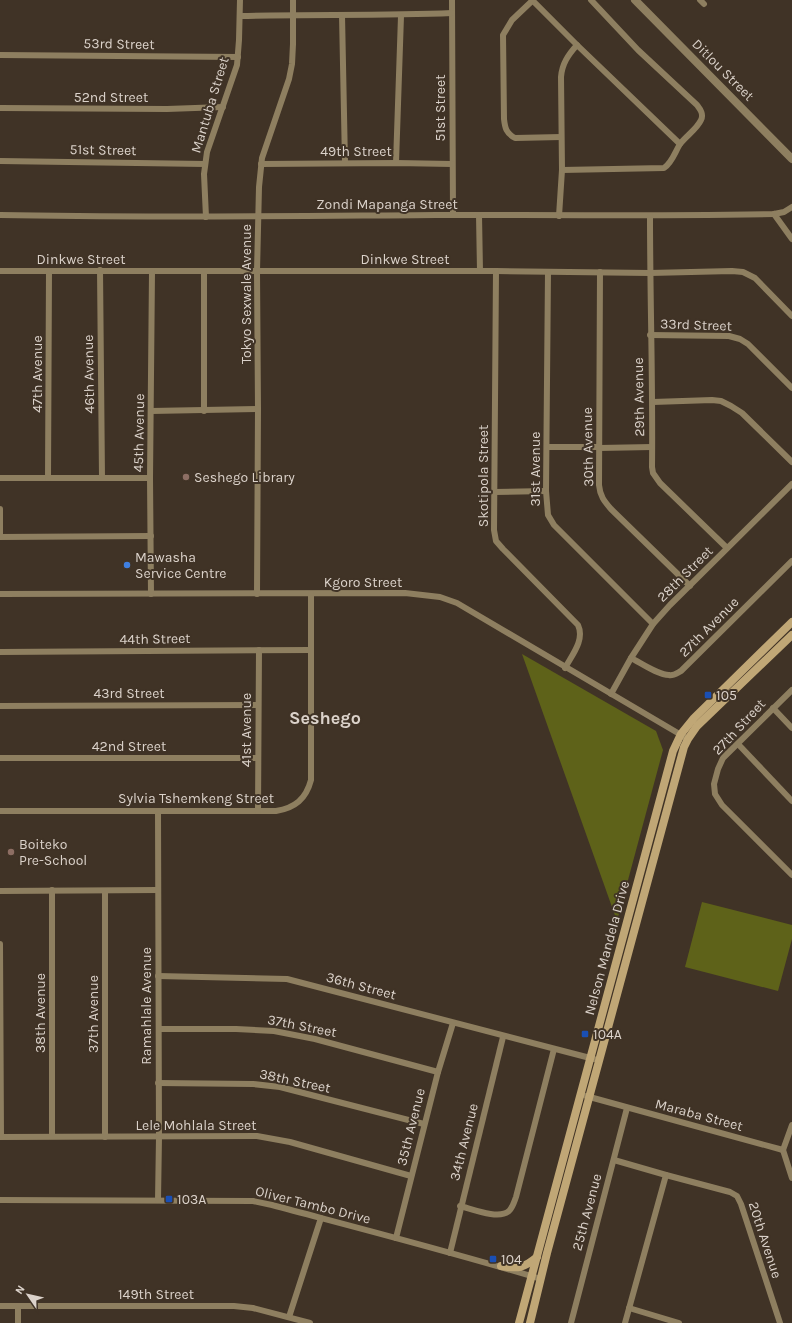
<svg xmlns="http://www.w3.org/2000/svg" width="792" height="1323" font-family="Karla,sans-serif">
<rect width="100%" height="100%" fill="#403326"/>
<g fill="#5e6219">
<polygon points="522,654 656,731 663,750 617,921"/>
<polygon points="702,902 792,925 792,939 778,991 685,967"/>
</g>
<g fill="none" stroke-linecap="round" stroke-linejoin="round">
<g stroke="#8e7f60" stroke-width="6">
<polyline points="452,0 453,215"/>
<polyline points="532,0 577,45 680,144"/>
<path d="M 533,0 L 512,20 L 503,35 L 504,119 C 505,128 506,133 515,138 L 561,137"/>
<polyline points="700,0 704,4"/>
<polyline points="342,15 345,163"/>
<path d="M 240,16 C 311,14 381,16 452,13"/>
<polyline points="0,55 238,57"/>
<polyline points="0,108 167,109 223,107"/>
<polyline points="0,161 205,164"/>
<polyline points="396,163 401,16"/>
<polyline points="261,164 396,163 452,164"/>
<path d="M 562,170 L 664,168 C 672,163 675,152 680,144 C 686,136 697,129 701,120 C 704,114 700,109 697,105 L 638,50 L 591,0"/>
<polyline points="774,214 792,239"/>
<path d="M 0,215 C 145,218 290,216 436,215 C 548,215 661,216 774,214 L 784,212 L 792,207"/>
<polyline points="479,215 480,271"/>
<path d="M 559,216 L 562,170 L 561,77 C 562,64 568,55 577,45"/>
<path d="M 650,216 C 650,300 653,383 652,467 L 653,473 L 660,483 L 727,548"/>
<polyline points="206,217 204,174 207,152 237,65 239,40 240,0"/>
<polyline points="100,270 102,478"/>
<polyline points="0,271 496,271 650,273 732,271 743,272 755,278 792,316"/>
<polyline points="204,271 204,411"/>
<path d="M 496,271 L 494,530 L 496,541 L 503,549 L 578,625 C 585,640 572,655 565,668"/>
<polyline points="548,272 546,491 548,515 554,525 653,624"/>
<path d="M 600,272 L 599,485 C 600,496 604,501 611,509 L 690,586"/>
<polyline points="650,335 729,336 740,339 748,344 792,388"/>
<polyline points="653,402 712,400 721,401 731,406 742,413 792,462"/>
<polyline points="151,411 258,409"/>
<polyline points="547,447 599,447"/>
<polyline points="599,448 652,447"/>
<polyline points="0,478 150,478"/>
<polyline points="48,478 49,271"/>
<polyline points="494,492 546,491"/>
<polyline points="0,509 0,537"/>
<polyline points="0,537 151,536"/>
<polyline points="0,594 405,593 440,597 457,603 688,739"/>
<polyline points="151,594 150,478 152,272"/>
<polyline points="257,594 258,409 257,271 259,187 262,158 289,79 292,64 293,44 293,0"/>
<polyline points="0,652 311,650"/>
<path d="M 631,658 C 641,663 658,675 669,675 C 673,676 677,673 681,671 L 792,561"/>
<polyline points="792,690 723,758 718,769 714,784 715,794 722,805 792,875"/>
<polyline points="611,694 631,658 653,624 670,605 792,484"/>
<polyline points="0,706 258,705"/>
<polyline points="773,708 792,728"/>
<polyline points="738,744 792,801"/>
<polyline points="0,758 258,758"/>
<path d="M 0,811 L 276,811 C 295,808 306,799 311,780 L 311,594"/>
<polyline points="258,811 259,650"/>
<polyline points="0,891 158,890"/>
<polyline points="0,944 1,1137"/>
<polyline points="158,976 287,979 594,1059"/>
<polyline points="159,1029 236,1029 274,1031 315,1039 438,1072"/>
<polyline points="158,1083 253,1084 280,1087 424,1124"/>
<polyline points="586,1096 783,1150"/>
<polyline points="52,1136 52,890"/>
<polyline points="0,1137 257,1136 290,1142 411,1176"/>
<polyline points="105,1137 105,891"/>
<polyline points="783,1150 792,1178"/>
<polyline points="783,1150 792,1125"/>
<polyline points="614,1160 666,1175 730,1192 737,1196 741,1204 780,1323"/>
<path d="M 0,1200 L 253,1201 L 272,1205 C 362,1229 452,1252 541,1279"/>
<polyline points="158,1200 159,1137 158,811"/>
<path d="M 460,1206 C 472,1209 499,1220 509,1211 C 513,1207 514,1202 516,1197 L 554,1049"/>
<polyline points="396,1238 438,1072 453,1023"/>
<polyline points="450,1253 503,1037"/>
<polyline points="0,1306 234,1306 253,1308 310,1323"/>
<polyline points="629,1308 679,1323"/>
<polyline points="289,1317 321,1218"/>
<polyline points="18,1323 18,1306"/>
<polyline points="571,1323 627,1108"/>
<polyline points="625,1323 666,1175"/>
</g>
<polyline stroke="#8e7f60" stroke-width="8" points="635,0 792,159"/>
<g stroke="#c0a776" stroke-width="8">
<path d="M 501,1266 C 518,1269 524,1268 537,1257"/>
<polyline points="519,1323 673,751 681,734 694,718 792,622"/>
<polyline points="530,1323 547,1253 684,747 688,739 697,726 792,635"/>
</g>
</g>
<g fill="#8d6e63" stroke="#403326" stroke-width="1.5">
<circle cx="186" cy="477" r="4"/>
<circle cx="11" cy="852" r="4"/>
</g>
<circle fill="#3f7fe0" stroke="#403326" stroke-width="1.5" cx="127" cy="565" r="4"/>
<g fill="#1a4fb4" stroke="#403326" stroke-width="1.5">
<rect x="704" y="691" width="8" height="8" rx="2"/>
<rect x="581" y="1030" width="8" height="8" rx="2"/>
<rect x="165" y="1195" width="8" height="8" rx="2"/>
<rect x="489" y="1255" width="8" height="8" rx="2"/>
</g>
<g text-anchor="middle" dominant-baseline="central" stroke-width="4" stroke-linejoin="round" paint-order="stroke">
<g font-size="14" fill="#dbd2ca" stroke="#403326">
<text transform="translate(119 44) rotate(1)">53rd Street</text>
<text transform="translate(723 70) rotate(45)">Ditlou Street</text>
<text x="111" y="97">52nd Street</text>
<text transform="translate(210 105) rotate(-73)">Mantuba Street</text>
<text transform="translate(440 108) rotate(-90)">51st Street</text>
<text transform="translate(103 150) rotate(1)">51st Street</text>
<text x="356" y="151">49th Street</text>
<text x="387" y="204">Zondi Mapanga Street</text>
<text x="81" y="259">Dinkwe Street</text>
<text x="405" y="259">Dinkwe Street</text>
<text transform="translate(246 294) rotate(-90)">Tokyo Sexwale Avenue</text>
<text transform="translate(696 325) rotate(2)">33rd Street</text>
<text transform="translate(37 374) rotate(-90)">47th Avenue</text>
<text transform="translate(89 374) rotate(-91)">46th Avenue</text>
<text transform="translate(639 397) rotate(-91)">29th Avenue</text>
<text transform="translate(139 433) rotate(-89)">45th Avenue</text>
<text transform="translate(588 447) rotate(-91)">30th Avenue</text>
<text transform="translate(535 469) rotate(-90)">31st Avenue</text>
<text transform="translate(483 476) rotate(-90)">Skotipola Street</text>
<text transform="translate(685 574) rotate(-45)">28th Street</text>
<text x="363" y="582">Kgoro Street</text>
<text transform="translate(709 627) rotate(-45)">27th Avenue</text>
<text transform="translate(155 639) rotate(-1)">44th Street</text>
<text x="129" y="693">43rd Street</text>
<text transform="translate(739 727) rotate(-47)">27th Street</text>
<text transform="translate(246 730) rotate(-90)">41st Avenue</text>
<text x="129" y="746">42nd Street</text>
<text x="196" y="798">Sylvia Tshemkeng Street</text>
<text transform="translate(607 948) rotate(-75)">Nelson Mandela Drive</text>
<text transform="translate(361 986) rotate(15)">36th Street</text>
<text transform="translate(146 1006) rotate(-90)">Ramahlale Avenue</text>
<text transform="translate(40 1013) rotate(-90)">38th Avenue</text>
<text transform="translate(93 1014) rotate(-90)">37th Avenue</text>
<text transform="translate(302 1026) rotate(11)">37th Street</text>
<text transform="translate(295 1081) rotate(12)">38th Street</text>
<text transform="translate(699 1115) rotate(15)">Maraba Street</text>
<text x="196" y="1125">Lele Mohlala Street</text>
<text transform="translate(411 1127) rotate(-76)">35th Avenue</text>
<text transform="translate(464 1142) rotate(-76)">34th Avenue</text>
<text transform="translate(313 1205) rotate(14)">Oliver Tambo Drive</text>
<text transform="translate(587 1212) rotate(-75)">25th Avenue</text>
<text transform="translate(765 1240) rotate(72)">20th Avenue</text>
<text x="156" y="1294">149th Street</text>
</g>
<g font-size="14" fill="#dbd2ca" stroke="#403326" text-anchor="start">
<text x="194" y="477">Seshego Library</text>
<text x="135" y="557">Mawasha<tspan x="135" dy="16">Service Centre</tspan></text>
<text x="716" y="695">105</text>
<text x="19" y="844">Boiteko<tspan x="19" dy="16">Pre-School</tspan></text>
<text x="593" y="1034">104A</text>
<text x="177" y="1199">103A</text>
<text x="501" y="1259">104</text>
</g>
<g font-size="18" font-weight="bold" fill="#dbd2ca" stroke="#403326">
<text x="325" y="718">Seshego</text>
</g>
</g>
<g transform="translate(28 1295) rotate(304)" stroke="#403326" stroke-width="3" paint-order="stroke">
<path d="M0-3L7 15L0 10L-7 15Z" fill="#dbd2ca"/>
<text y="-6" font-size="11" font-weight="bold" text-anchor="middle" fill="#dbd2ca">N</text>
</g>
</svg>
